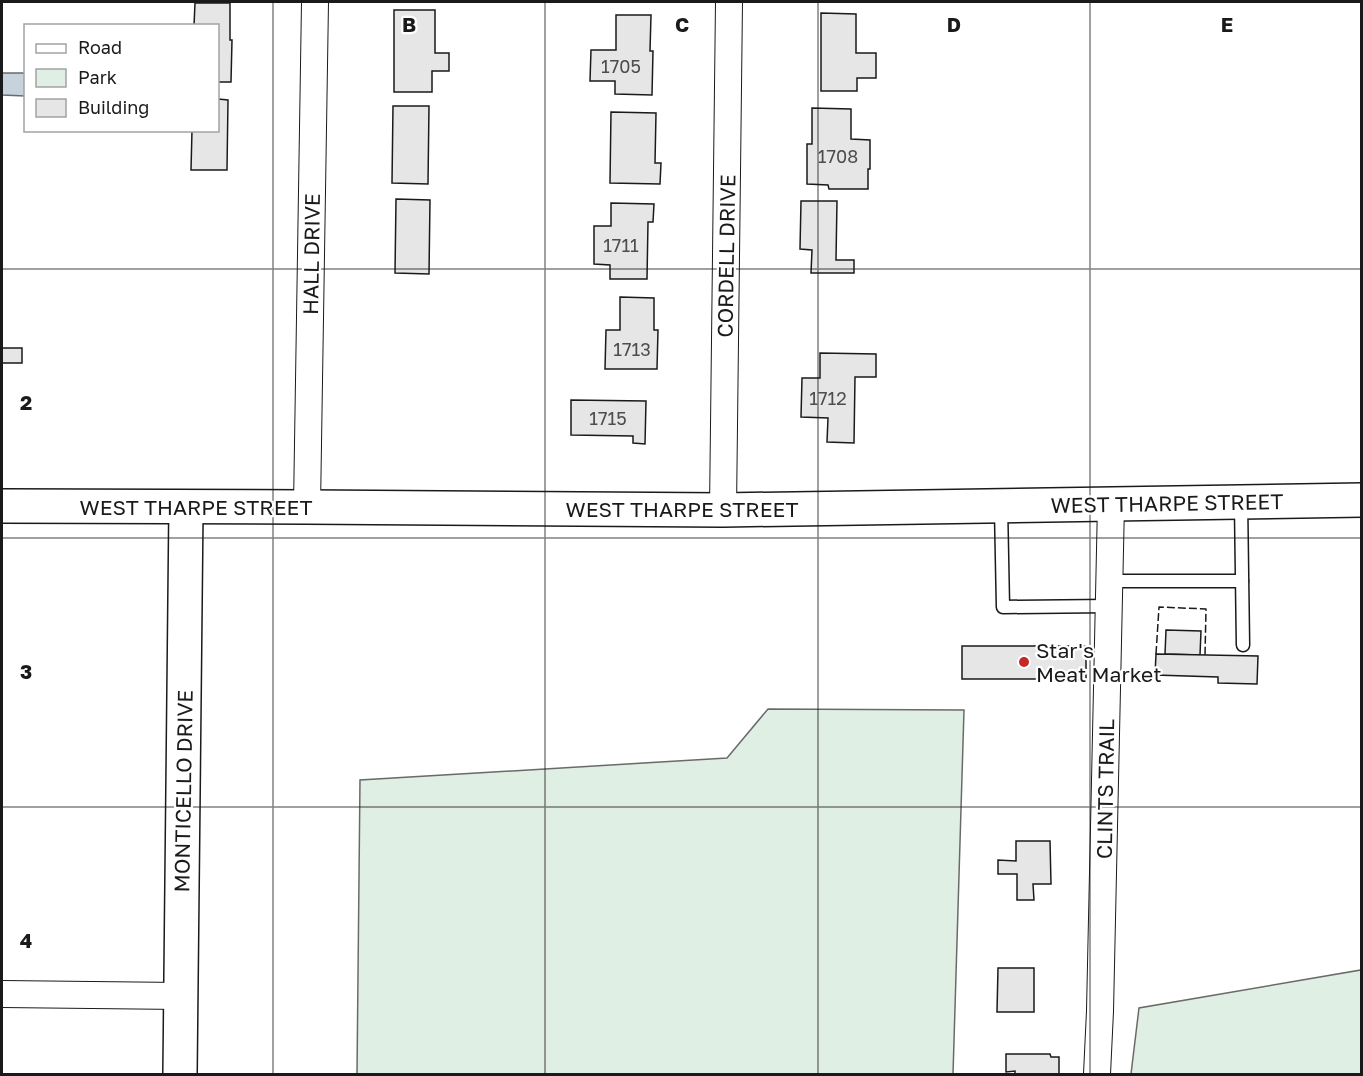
<svg xmlns="http://www.w3.org/2000/svg" width="1363" height="1076" font-family="'Golos Text',sans-serif">
<rect width="100%" height="100%" fill="#fff"/>
<g fill="#e0efe3" stroke="#6a6a6a" stroke-width="1.5">
<polygon points="768,709 964,710 953,1074 357,1074 360,780 727,758"/>
<polygon points="1361,970 1361,1074 1131,1074 1139,1008"/>
</g>
<polygon fill="#c6d2dc" stroke="#6a6a6a" stroke-width="1.5" points="2,73 25,73 25,96 2,95"/>
<g fill="#e6e6e6" stroke="#1a1a1a" stroke-width="1.5">
<polygon points="195,3 230,3 230,40 232,40 231,82 218,82 218,26 194,26"/>
<polygon points="394,10 435,10 435,53 449,53 449,71 432,71 432,92 394,92"/>
<polygon points="821,13 856,14 856,53 876,53 876,78 857,78 857,91 821,91"/>
<polygon points="616,15 651,15 650,51 653,51 652,95 615,94 615,81 590,81 591,50 616,50"/>
<polygon points="218,99 228,100 227,170 191,170 192,130 218,130"/>
<polygon points="393,106 429,106 428,184 392,183"/>
<polygon points="812,108 851,109 851,139 870,140 870,169 868,169 868,189 829,189 828,185 807,184 807,144 812,144"/>
<polygon points="611,112 656,113 655,163 661,163 660,184 610,183"/>
<polygon points="396,199 430,200 429,274 395,273"/>
<polygon points="801,201 837,201 836,260 854,260 854,273 811,273 812,250 800,249"/>
<polygon points="611,203 654,204 653,222 648,222 647,279 610,279 610,265 594,264 594,226 611,226"/>
<polygon points="620,297 654,298 654,330 658,330 657,369 605,369 606,330 620,330"/>
<rect x="2" y="348" width="20" height="15"/>
<polygon points="820,353 876,354 876,377 855,377 854,443 827,442 828,418 801,417 802,378 820,378"/>
<polygon points="571,400 646,401 645,444 633,443 633,436 571,435"/>
<polygon points="1166,630 1201,631 1200,655 1165,654"/>
<rect x="962" y="646" width="124" height="33"/>
<polygon points="1156,654 1258,656 1257,684 1218,683 1218,677 1155,675"/>
<polygon points="1016,841 1050,841 1051,884 1033,884 1034,900 1017,900 1017,874 998,874 998,860 1016,861"/>
<polygon points="998,968 1034,968 1034,1012 997,1012"/>
<polygon points="1006,1054 1050,1054 1051,1057 1059,1057 1059,1074 1015,1074 1015,1071 1006,1072"/>
</g>
<g fill="none" stroke-linecap="round" stroke-linejoin="round">
<defs>
<g id="lane">
<polyline points="1241,502 1243,645"/>
<polyline points="1001,507 1003,607 1109,606"/>
<polyline points="1109,581 1242,581"/>
</g>
<g id="street">
<polyline points="307,507 315,2"/>
<polyline points="723,510 729,2"/>
<polyline points="2,994 181,996"/>
<polyline points="1097,1074 1100,1011 1111,504"/>
</g>
<g id="secondary">
<polyline points="2,506 307,507 723,510 1362,500"/>
<polyline points="180,1074 186,507"/>
</g>
</defs>
<use href="#lane" stroke="#1a1a1a" stroke-width="15"/>
<use href="#street" stroke="#1a1a1a" stroke-width="28"/>
<use href="#secondary" stroke="#1a1a1a" stroke-width="36"/>
<use href="#lane" stroke="#fff" stroke-width="12"/>
<use href="#street" stroke="#fff" stroke-width="26"/>
<use href="#secondary" stroke="#fff" stroke-width="33"/>
<polyline stroke="#1a1a1a" stroke-width="1.5" stroke-dasharray="8 3" stroke-linecap="butt" points="1156,654 1159,607 1206,609 1205,655"/>
</g>
<path fill="none" stroke="#1a1a1a" stroke-width="1.5" stroke-opacity="0.55" d="M 273,2 L 273,1074M 545,2 L 545,1074M 818,2 L 818,1074M 1090,2 L 1090,1074M 2,269 L 1362,269M 2,538 L 1362,538M 2,807 L 1362,807"/>
<circle fill="#c62828" stroke="#fff" stroke-width="2" cx="1024" cy="662" r="6"/>
<g text-anchor="middle" dominant-baseline="central" stroke-width="4.5" stroke-linejoin="round" paint-order="stroke">
<g font-size="18" fill="#4d4d4d">
<text x="621" y="66">1705</text>
<text x="838" y="156">1708</text>
<text x="621" y="245">1711</text>
<text x="632" y="349">1713</text>
<text x="828" y="398">1712</text>
<text x="608" y="418">1715</text>
</g>
<g font-size="21" fill="#1a1a1a" stroke="#fff">
<text transform="translate(311 254) rotate(-89)">HALL DRIVE</text>
<text transform="translate(726 256) rotate(-89)">CORDELL DRIVE</text>
<text transform="translate(1167 503) rotate(-1)">WEST THARPE STREET</text>
<text x="196" y="507">WEST THARPE STREET</text>
<text x="682" y="509">WEST THARPE STREET</text>
<text transform="translate(1105 789) rotate(-89)">CLINTS TRAIL</text>
<text transform="translate(183 791) rotate(-89)">MONTICELLO DRIVE</text>
</g>
<g font-size="21" fill="#1a1a1a" stroke="#fff" text-anchor="start">
<text x="1036" y="650">Star's<tspan x="1036" dy="24">Meat Market</tspan></text>
</g>
</g>
<g font-size="20" text-anchor="middle" font-weight="bold" fill="#1a1a1a" stroke="#fff" stroke-width="4.5" stroke-linejoin="round" paint-order="stroke">
<text x="409" y="32">B</text>
<text x="682" y="32">C</text>
<text x="954" y="32">D</text>
<text x="1227" y="32">E</text>
<text x="26" y="410">2</text>
<text x="26" y="679">3</text>
<text x="26" y="948">4</text>
</g>
<rect width="1363" height="1076" fill="none" stroke="#1a1a1a" stroke-width="6"/>
<rect x="24" y="24" width="195" height="108" fill="#ffffff" stroke="#a3a3a3" stroke-width="1.5"/>
<rect x="36" y="44" width="30" height="9" fill="#ffffff" stroke="#a3a3a3" stroke-width="1.5"/>
<text x="78" y="54" font-size="18" fill="#1a1a1a">Road</text>
<rect x="36" y="69" width="30" height="18" fill="#e0efe3" stroke="#a3a3a3" stroke-width="1.5"/>
<text x="78" y="84" font-size="18" fill="#1a1a1a">Park</text>
<rect x="36" y="99" width="30" height="18" fill="#e6e6e6" stroke="#a3a3a3" stroke-width="1.5"/>
<text x="78" y="114" font-size="18" fill="#1a1a1a">Building</text>
</svg>
